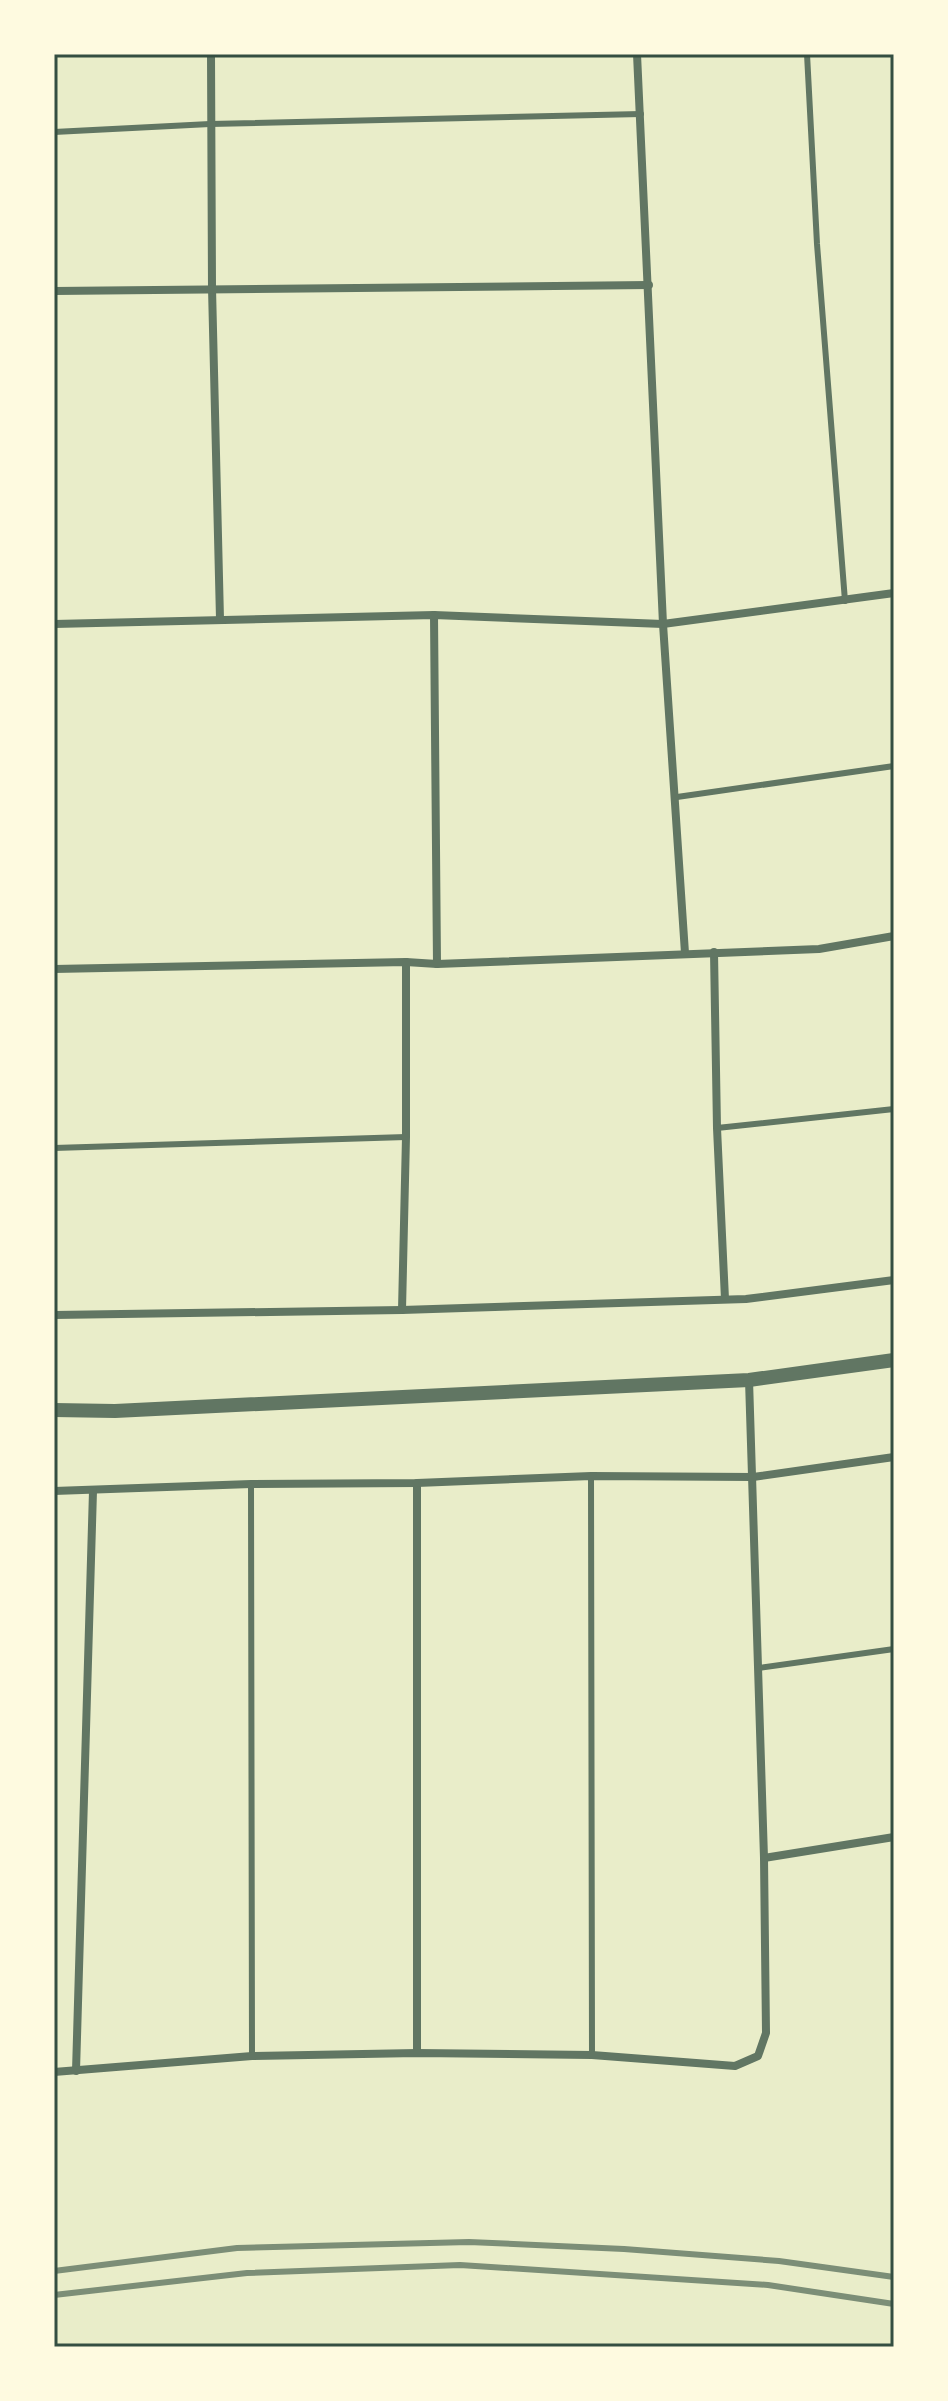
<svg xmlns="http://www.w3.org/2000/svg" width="948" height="2401" font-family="'Titillium Web',sans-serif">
<rect width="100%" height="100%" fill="#e9edc9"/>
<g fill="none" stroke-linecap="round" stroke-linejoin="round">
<g stroke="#617663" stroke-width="6">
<polyline points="807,54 817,244 845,601"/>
<polyline points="54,132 210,124 641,114"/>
<polyline points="677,797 894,766"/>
<polyline points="717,1128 894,1109"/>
<polyline points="54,1148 406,1137"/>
<polyline points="591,1476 592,2055"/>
<polyline points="251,1484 252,2056"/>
<polyline points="758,1668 894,1649"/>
</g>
<g stroke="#617663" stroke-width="8">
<polyline points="211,54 212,288 220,619"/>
<polyline points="637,54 663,624 685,953"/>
<polyline points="54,291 649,285"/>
<polyline points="434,615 437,964"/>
<polyline points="54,624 434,615 663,624 894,593"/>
<polyline points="714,952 717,1128 725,1299"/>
<polyline points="54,969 406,962 437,964 819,949 894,936"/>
<polyline points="402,1310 406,1137 406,962"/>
<polyline points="54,1315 402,1310 746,1299 894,1280"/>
<polyline points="417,1483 417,2053"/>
<polyline points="54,1491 251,1484 417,1483 591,1476 753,1477 894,1457"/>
<polyline points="764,1858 894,1837"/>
<polyline points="76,2071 93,1491"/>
<polyline points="54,2072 252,2056 417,2053 592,2055 735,2066 758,2056 766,2033 764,1858 749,1380"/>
</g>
<polyline stroke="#617663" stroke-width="14" points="54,1410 115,1411 749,1380 894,1360"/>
<g stroke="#7c8e77" stroke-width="6">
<polyline points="54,2271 237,2248 469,2242 624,2249 779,2261 894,2277"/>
<polyline points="54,2295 247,2273 460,2265 768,2285 894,2304"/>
</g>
</g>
<rect width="948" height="2401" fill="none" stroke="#fefae0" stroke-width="112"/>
<rect x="56" y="56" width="836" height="2289" fill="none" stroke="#344e41" stroke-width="3"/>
</svg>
